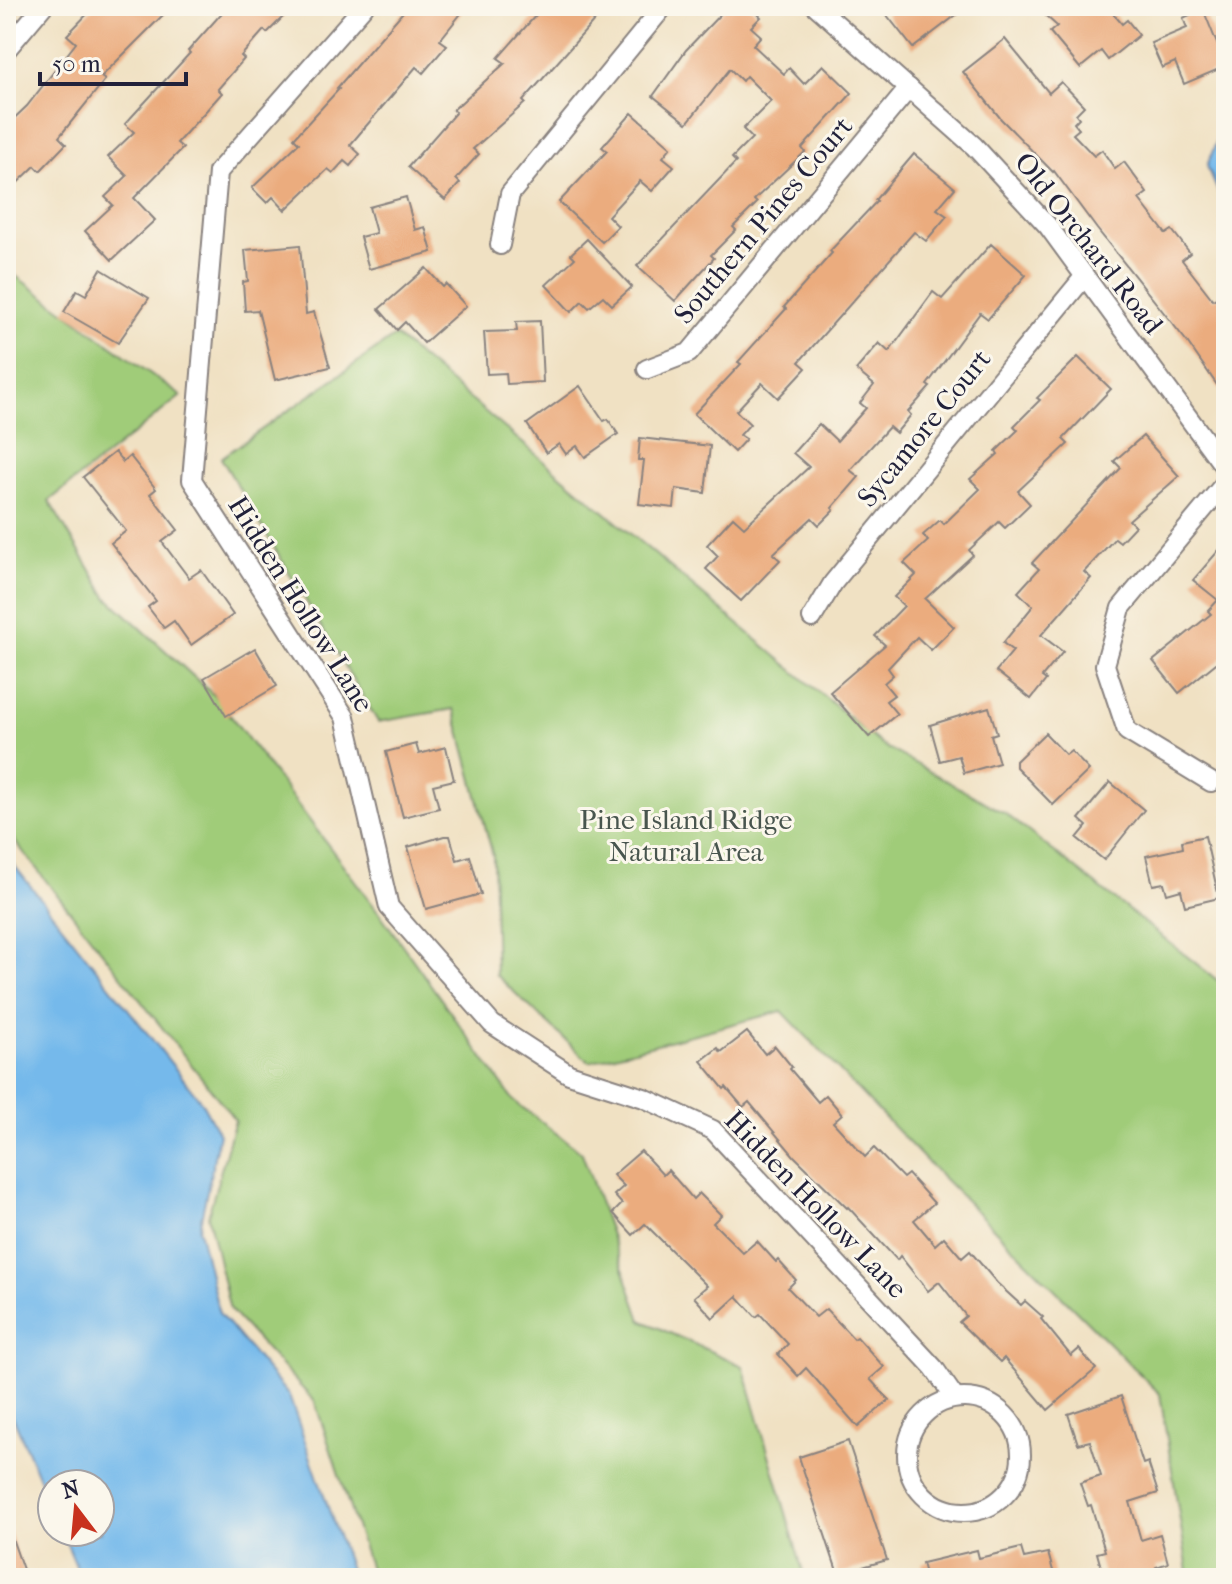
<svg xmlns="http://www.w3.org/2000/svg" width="1232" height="1584" font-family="'IM FELL French Canon',serif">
<rect width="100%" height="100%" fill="#fbf7ec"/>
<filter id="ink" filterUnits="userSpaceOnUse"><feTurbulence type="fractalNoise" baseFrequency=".0125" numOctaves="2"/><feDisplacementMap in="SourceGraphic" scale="16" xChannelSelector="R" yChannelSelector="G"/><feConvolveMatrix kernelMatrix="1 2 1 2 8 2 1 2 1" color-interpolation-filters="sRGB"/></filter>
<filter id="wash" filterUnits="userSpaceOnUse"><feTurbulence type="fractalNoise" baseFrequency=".006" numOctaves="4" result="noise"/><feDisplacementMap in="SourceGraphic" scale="32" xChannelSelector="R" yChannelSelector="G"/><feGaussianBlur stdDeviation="1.8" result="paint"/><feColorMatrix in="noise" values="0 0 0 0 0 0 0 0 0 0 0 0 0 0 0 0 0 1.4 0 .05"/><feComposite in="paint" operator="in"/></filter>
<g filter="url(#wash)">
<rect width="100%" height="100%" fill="#f0e1c3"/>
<g fill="#a0cc79" stroke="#61775a" stroke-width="2">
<polygon points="6,269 181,396 49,501 107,597 218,699 383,918 514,1101 582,1153 641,1320 743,1366 805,1578 373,1578 315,1402 230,1310 208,1216 235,1120 6,830"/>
<polygon points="395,336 882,745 1006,814 1226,987 1226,1578 1189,1578 1160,1394 935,1170 782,1011 589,1062 496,975 493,856 454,709 378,722 221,458"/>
</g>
<g fill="#75b9eb" stroke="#4c6e93" stroke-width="2">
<polygon points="1226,131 1226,210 1207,166 1219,135"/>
<polygon points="6,855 201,1101 219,1134 199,1229 219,1313 289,1396 353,1578 81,1578 62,1532 100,1532 100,1484 52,1484 52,1509 6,1400"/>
</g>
<g id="blocks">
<g fill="#ebac7e">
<polygon points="95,6 172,6 101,77 105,80 59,137 66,144 40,171 35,166 6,194 6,126 27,106 76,43 67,35"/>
<polygon points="228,6 294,6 267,33 264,30 241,56 244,59 218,89 222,93 177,143 183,148 134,198 155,220 112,260 85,231 113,205 105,197 127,176 108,157 134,132 125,124 190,53 188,51"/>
<polygon points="408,6 467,6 440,40 447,45 423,73 416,67 350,145 360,154 350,166 344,161 333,173 328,169 285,210 273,197 267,203 252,188 299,143 294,138 339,89 337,88"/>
<polygon points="544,6 601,6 592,15 596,19 523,101 525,103 473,149 479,154 456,179 460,183 445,200 408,167 456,112 453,110 505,63 498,58"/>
<polygon points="728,6 749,6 761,17 751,27 761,36 753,45 784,74 789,68 804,84 823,65 852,93 802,148 805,152 754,200 757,203 733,227 736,230 711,255 714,258 675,301 637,266 736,162 732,158 752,138 743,129 771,101 746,76 742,81 730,69 687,123 653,96 686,50"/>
<polygon points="896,6 968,6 913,48 886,14"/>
<polygon points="1035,6 1107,6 1122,24 1127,20 1139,35 1108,60 1101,51 1080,68 1050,32 1057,26"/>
<polygon points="1203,9 1226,66 1184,84 1175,62 1162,68 1151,43 1187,28 1183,18"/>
<polygon points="1005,39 1049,93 1061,82 1084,106 1076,114 1079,118 1074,123 1079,129 1073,134 1094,156 1102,150 1115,169 1124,162 1147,193 1139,199 1166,234 1172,230 1190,253 1182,260 1213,300 1219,296 1226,305 1226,398 1188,343 1097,229 1054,171 1053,172 1001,119 963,72"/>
<polygon points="632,113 671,147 663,157 674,166 652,191 640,181 608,216 618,226 602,242 559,202 607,151 602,147"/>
<polygon points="914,154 955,188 937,209 947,216 926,241 914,232 799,362 806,368 778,398 762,383 736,411 750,424 740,435 746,439 734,452 694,414 741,364 738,362 786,309 784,307 832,253 830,251 877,201 875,200"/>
<polygon points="406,197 415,230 425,227 432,252 369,269 360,237 376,233 369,207"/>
<polygon points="587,239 632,287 612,305 603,296 589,308 582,301 571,312 546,285 575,258 571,254"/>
<polygon points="991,244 1026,275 988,319 980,313 927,385 930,387 908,412 911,415 896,433 889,427 850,470 859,477 832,508 834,510 819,525 812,518 773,554 780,560 741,601 706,569 718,556 707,545 733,517 744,527 809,467 793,453 819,424 837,441 866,408 860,403 874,385 856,370 879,343 889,352 933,292 942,299"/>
<polygon points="300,245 306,314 314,312 330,367 275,380 258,310 245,311 243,282 248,281 245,250"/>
<polygon points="426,268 443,287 446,284 466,306 424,343 405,322 397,330 379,309"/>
<polygon points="101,269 149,298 118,343 64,312 77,290 86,295"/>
<polygon points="540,321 543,382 507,384 506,373 487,374 484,332 517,331 516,322"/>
<polygon points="1078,357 1111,389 1063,439 1068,444 1018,491 1030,504 1005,528 999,522 969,550 973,555 925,599 954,627 931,650 917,637 888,668 893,675 884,683 894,695 886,701 897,714 869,737 830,692 885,645 875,636 904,606 894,597 916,575 904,563 928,541 923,535 940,520 944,524 980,489 970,479 998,454 996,451 1018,430 1014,426 1040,400 1037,398"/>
<polygon points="580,386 604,421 608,419 618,434 585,457 577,446 566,454 559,444 546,453 527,424"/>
<polygon points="1143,436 1179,476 1129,520 1135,526 1120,542 1115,538 1084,572 1091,578 1041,635 1063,652 1042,677 1046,680 1031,699 996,671 1013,651 1003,643 1033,606 1018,592 1039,569 1032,563 1121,468 1114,461"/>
<polygon points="640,438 710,446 705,493 676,489 674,508 639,504 644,460 638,460"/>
<polygon points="115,452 123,462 130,456 156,489 150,494 178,530 162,542 189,578 201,570 233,615 191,645 174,621 164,628 148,607 156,601 111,543 126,531 83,477"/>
<polygon points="1226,542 1226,655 1179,693 1153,661 1211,614 1208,611 1218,600 1193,580"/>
<polygon points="255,648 277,686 226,716 204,678"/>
<polygon points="989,707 997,733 991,735 999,763 964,773 959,756 940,761 930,725"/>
<polygon points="1045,733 1066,755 1071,751 1089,770 1053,805 1016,767 1016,761"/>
<polygon points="416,744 419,754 446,747 454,780 433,785 439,808 403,817 386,752"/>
<polygon points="1110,782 1144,810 1104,860 1077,838 1087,826 1079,819"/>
<polygon points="444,836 450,836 457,860 470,856 481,894 426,909 408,847"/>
<polygon points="1205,836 1219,898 1185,906 1181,890 1167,894 1164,883 1153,885 1146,856 1183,848 1182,841"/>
<polygon points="747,1032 765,1054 775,1046 792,1067 790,1069 818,1102 826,1095 842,1114 833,1122 865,1157 874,1148 903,1178 908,1174 934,1203 914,1220 935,1245 944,1237 962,1258 970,1251 997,1283 1021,1305 1025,1301 1043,1317 1041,1319 1071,1356 1079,1349 1096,1369 1048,1410 1004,1358 1000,1362 959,1322 966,1316 939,1282 928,1291 900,1256 897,1260 848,1207 847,1208 794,1156 749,1102 743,1107 726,1087 724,1089 701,1061 718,1048 721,1052"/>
<polygon points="641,1151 663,1175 668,1170 693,1199 699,1193 721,1215 713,1223 743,1253 757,1241 776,1262 778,1260 796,1280 788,1288 816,1317 826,1309 854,1339 857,1337 884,1367 870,1379 889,1400 858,1427 806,1368 798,1376 778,1354 788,1344 760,1314 756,1317 737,1296 713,1318 694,1297 707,1286 645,1224 633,1235 613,1213 622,1204 614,1195 624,1186 613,1175"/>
<polygon points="1121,1396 1143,1464 1148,1462 1158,1493 1130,1502 1141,1540 1160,1534 1168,1563 1156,1567 1159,1575 1148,1578 1104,1578 1097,1553 1105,1551 1091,1505 1088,1506 1080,1483 1101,1476 1090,1441 1078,1444 1068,1414"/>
<polygon points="848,1441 887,1560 838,1574 799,1457"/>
<polygon points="8,1527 26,1578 6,1578 6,1528"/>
<polygon points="1021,1548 1024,1558 1048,1553 1055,1578 926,1578 922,1563 977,1550 979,1558"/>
</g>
</g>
</g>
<g filter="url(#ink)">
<use href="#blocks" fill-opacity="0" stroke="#89827f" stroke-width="2"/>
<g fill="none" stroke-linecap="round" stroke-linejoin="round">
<defs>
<g id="minor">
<polyline points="364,6 218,172 192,480 345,717 389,907 492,1024 569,1074 644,1098 713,1130 934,1368 955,1398"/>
<polyline points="816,6 974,146 1048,226 1226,469"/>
<polyline points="6,50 43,6"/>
<polyline points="500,245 510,194 664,6"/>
<polyline points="647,369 689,353 909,88"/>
<polyline points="812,618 833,583 1084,277"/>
<polyline points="1211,782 1127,731 1105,665 1121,608 1226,482"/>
<circle cx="964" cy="1455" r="57"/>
</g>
</defs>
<use href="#minor" stroke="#89827f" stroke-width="22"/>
<use href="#minor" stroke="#fff" stroke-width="18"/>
</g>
</g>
<g text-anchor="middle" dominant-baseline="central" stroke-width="6" stroke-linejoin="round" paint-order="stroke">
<g font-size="28" fill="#22223b" stroke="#fbf7ec">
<text transform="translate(763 220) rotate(-50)">Southern Pines Court</text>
<text transform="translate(1089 243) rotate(52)">Old Orchard Road</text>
<text transform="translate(924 428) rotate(-51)">Sycamore Court</text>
<text transform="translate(301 604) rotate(58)">Hidden Hollow Lane</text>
<text transform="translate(816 1204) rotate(46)">Hidden Hollow Lane</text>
</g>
<g font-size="28" fill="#48554e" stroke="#fbf7ec">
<text x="686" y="819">Pine Island Ridge<tspan x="686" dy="32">Natural Area</tspan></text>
</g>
</g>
<rect width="1232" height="1584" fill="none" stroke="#fbf7ec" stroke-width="32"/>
<g transform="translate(76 1508) rotate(344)"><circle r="38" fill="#fbf7ec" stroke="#a4a2a5" stroke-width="2"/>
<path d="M0-6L14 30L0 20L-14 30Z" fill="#c8321e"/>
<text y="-12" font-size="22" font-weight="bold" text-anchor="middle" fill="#22223b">N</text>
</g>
<path d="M40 72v12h146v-12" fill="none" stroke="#22223b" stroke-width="4"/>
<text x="52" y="72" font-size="24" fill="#22223b" stroke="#fbf7ec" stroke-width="6" paint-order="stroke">50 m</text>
</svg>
